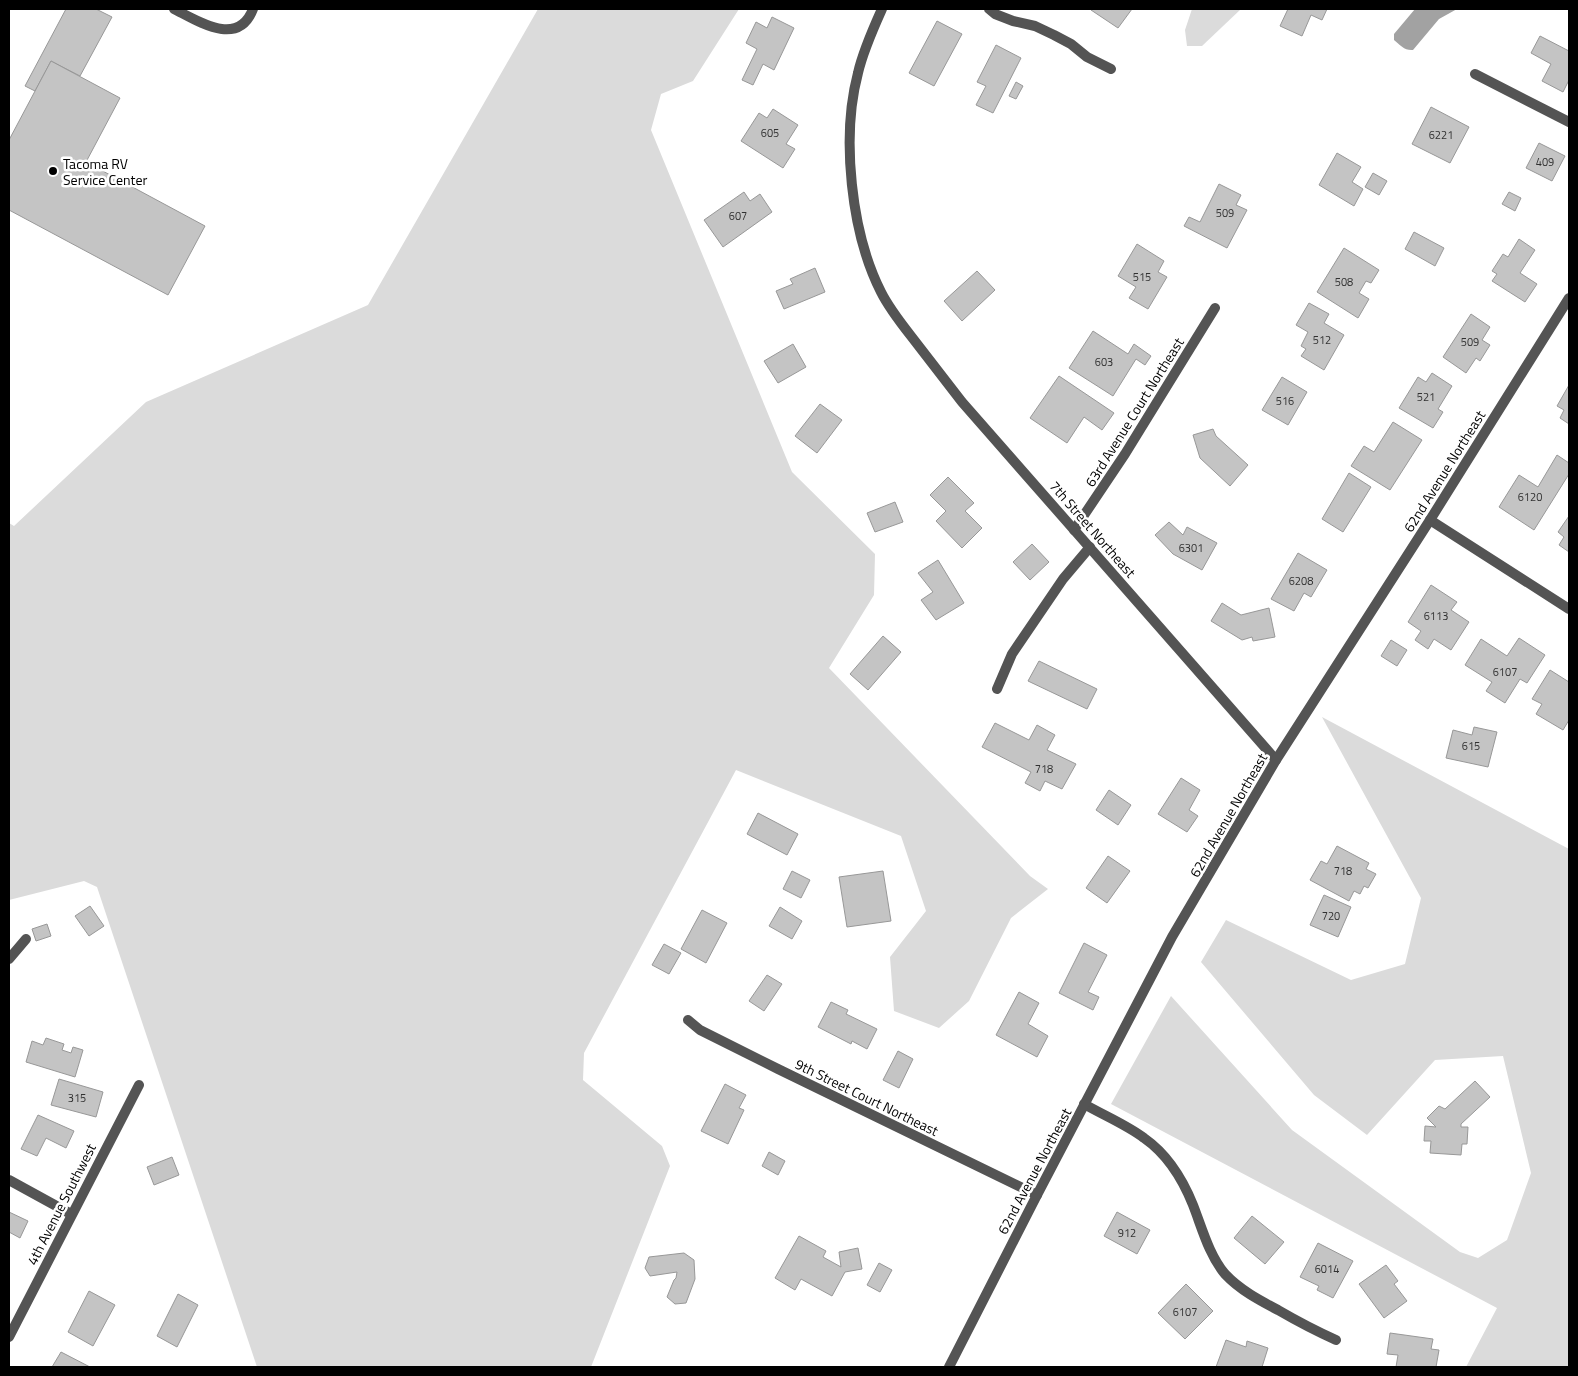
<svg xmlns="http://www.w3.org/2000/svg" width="1578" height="1376" font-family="'Titillium Web',sans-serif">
<rect width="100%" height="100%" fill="#fff"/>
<g fill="#dbdbdb">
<polygon points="538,9 739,9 693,81 661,94 651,130 792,472 875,554 874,595 829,668 1030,876 1048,889 1011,918 969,1001 939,1028 894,1011 890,957 926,911 901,836 736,770 584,1053 583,1080 662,1146 670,1166 591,1367 257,1367 97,887 84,881 9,900 9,523 14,526 146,402 368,305"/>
<polygon points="1192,9 1241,9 1202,46 1187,46 1185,30"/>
<polygon points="1322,717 1569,849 1569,1367 1466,1367 1497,1308 1111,1104 1171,996 1292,1130 1460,1252 1478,1258 1507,1240 1531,1173 1503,1056 1435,1060 1367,1135 1314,1095 1201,962 1226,920 1351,980 1405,964 1421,898"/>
</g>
<path fill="#a2a2a2" d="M 1415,9 L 1457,9 L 1439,19 L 1413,50 C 1405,51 1400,45 1394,40 L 1394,34 Z"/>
<g fill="#c4c4c4" stroke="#989898">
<polygon points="66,9 96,9 112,17 80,76 51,61 35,91 25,86"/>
<polygon points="1092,9 1132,9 1118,28 1091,10"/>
<polygon points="1288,9 1327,9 1322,20 1311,15 1302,36 1280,26"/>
<polygon points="772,17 794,28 774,70 763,64 753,85 742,80 757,49 746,43 756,22 767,28"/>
<polygon points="937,21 962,34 934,86 909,73"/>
<polygon points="1540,36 1569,51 1569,80 1563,92 1542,81 1551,64 1531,53"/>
<polygon points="996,45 1021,58 993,113 976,105 986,86 977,82"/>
<polygon points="51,61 120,98 86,162 205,226 168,295 9,210 9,140"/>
<polygon points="1016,82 1023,86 1016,99 1009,96"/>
<polygon points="1431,107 1469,127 1450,163 1412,144"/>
<polygon points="773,109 798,125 786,144 795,149 783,168 741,141 759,113 767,118"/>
<polygon points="1539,143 1565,156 1552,181 1526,168"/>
<polygon points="1337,153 1361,167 1352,182 1363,189 1354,206 1319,185"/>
<polygon points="1373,173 1387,181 1379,195 1365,187"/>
<polygon points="1219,184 1241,195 1236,205 1247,210 1227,248 1184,226 1189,217 1200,222"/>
<polygon points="744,192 750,201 760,194 772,212 723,247 704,220"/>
<polygon points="1509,192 1521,198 1515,211 1502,204"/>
<polygon points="1414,232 1444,248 1435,266 1405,249"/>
<polygon points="1519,239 1535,250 1520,273 1537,284 1525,302 1492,281 1497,274 1492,271 1503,254 1508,257"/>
<polygon points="1137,244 1164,261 1158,272 1167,277 1148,309 1129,298 1136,287 1118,276"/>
<polygon points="1344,248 1379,270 1371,283 1366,281 1359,293 1369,299 1358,318 1317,292"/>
<polygon points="815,268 825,292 784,309 776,291 793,284 790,279"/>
<polygon points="977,271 995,290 962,321 944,301"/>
<polygon points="1309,303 1329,314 1324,323 1344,335 1324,370 1301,356 1306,349 1301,346 1308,332 1296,325"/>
<polygon points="1471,314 1490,327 1482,340 1490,345 1480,361 1476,358 1466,373 1443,357"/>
<polygon points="1093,331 1128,354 1134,344 1151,356 1145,365 1136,359 1113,396 1069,368"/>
<polygon points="793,344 806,367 778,383 764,361"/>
<polygon points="1432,373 1452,386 1438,409 1443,412 1433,428 1399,408 1418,377 1426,382"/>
<polygon points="1059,376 1114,413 1102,430 1084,417 1067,443 1030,418"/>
<polygon points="1282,377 1307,392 1288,425 1262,410"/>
<polygon points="1569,385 1569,424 1560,418 1564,410 1557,406"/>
<polygon points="820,404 842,420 817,453 795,436"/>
<polygon points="1393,422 1422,440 1390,490 1351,466 1364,446 1374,452"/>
<polygon points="1213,429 1216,436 1248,465 1230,486 1200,458 1193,435"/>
<polygon points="1557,455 1569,463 1569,474 1534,530 1499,507 1519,475 1538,487"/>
<polygon points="1349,473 1371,487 1343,532 1322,519"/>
<polygon points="948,477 974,503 965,511 982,528 962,548 936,521 946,511 930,495"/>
<polygon points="895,502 903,522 875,532 867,513"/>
<polygon points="1569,516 1569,552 1559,545 1564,537 1558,532"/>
<polygon points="1169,522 1183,535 1187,527 1217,543 1202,570 1173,554 1155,535"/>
<polygon points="1032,544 1049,562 1030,580 1013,562"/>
<polygon points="1298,553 1327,570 1311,597 1304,593 1294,611 1271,599"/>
<polygon points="938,560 964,603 936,620 921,600 933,592 918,573"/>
<polygon points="1431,585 1457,602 1451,610 1469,622 1451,650 1434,639 1428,649 1415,640 1421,631 1408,622"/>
<polygon points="1222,603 1241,615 1269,608 1275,637 1253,641 1252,637 1242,640 1211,621"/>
<polygon points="883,636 901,652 868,690 850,674"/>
<polygon points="1519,638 1545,655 1527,683 1520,679 1505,703 1486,691 1492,682 1465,665 1481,639 1507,656"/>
<polygon points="1391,640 1407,650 1397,666 1381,656"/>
<polygon points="1039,661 1097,689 1087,709 1028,681"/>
<polygon points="1550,670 1569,682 1569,720 1563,730 1536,714 1542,704 1532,699"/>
<polygon points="995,723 1029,740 1037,725 1055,735 1047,750 1076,764 1062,789 1045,781 1040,791 1025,783 1031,772 982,747"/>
<polygon points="1474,727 1497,732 1488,767 1446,758 1453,730 1472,735"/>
<polygon points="1181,778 1200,790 1189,810 1198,816 1187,832 1158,814"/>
<polygon points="1109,790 1131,805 1118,825 1096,810"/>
<polygon points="758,813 798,834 787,855 747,834"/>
<polygon points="1337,846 1369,863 1366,869 1376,874 1368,888 1364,886 1360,894 1354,891 1349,901 1310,880 1321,861 1327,864"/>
<polygon points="1108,856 1130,871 1107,903 1086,888"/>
<polygon points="792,871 810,880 801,898 783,889"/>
<polygon points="883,871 891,921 847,927 839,877"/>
<polygon points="1324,895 1351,907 1338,937 1310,925"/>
<polygon points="90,906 104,926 89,936 75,916"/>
<polygon points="780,907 802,921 792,939 769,926"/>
<polygon points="702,910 727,923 706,963 681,949"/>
<polygon points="47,924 51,936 36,941 32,929"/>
<polygon points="1084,943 1107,955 1088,992 1099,997 1093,1010 1059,993"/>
<polygon points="664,944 681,953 669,974 652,965"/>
<polygon points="767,975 782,984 764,1011 749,1001"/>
<polygon points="1019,992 1039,1003 1028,1024 1048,1036 1037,1057 996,1035"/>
<polygon points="831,1002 848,1010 846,1014 877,1029 867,1049 852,1041 851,1044 818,1027"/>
<polygon points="46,1038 64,1044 62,1050 71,1053 73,1047 83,1050 75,1077 26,1062 32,1041 43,1045"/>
<polygon points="898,1051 913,1059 899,1088 883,1080"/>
<polygon points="59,1079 103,1092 96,1117 51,1105"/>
<polygon points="1475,1081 1490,1097 1461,1124 1461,1127 1468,1127 1467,1144 1462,1144 1461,1155 1430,1153 1431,1141 1424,1141 1425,1126 1436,1127 1427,1118 1439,1106 1445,1109"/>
<polygon points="725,1084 746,1095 739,1108 744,1110 728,1144 701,1131"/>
<polygon points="38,1115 74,1131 66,1148 46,1138 37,1156 21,1149"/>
<polygon points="769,1152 785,1161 778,1175 762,1166"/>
<polygon points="172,1157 179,1175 154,1185 147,1167"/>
<polygon points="9,1212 28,1221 20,1238 9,1232"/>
<polygon points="1117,1212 1150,1230 1137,1254 1104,1236"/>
<polygon points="1252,1216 1284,1242 1265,1264 1234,1238"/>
<polygon points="799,1236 826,1251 823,1257 841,1267 839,1252 858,1248 862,1269 845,1272 832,1296 801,1279 795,1290 775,1278"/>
<polygon points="1318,1243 1353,1261 1333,1298 1317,1290 1319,1286 1300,1277"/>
<polygon points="684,1253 694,1260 695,1279 686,1303 675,1304 667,1297 674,1280 676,1278 677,1272 650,1276 645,1268 649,1257"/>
<polygon points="879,1263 892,1270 880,1292 867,1285"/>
<polygon points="1386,1265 1398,1281 1394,1284 1407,1301 1384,1318 1359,1284"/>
<polygon points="1186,1284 1213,1311 1185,1339 1158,1313"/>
<polygon points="89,1291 115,1305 93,1346 68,1332"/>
<polygon points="178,1294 198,1305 177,1347 157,1336"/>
<polygon points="1390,1333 1433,1339 1431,1349 1439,1350 1436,1367 1396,1367 1398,1355 1387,1354"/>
<polygon points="1226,1340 1246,1347 1247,1341 1268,1348 1262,1367 1216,1367"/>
<polygon points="61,1352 90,1367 52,1367"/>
</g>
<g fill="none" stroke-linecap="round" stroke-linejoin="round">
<g stroke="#545454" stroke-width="10">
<path d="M 174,9 C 198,21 238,48 253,9"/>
<path d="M 882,9 C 873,29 863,51 858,73 C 841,137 851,233 881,292 C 889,308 900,322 911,336 C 928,358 945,380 962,402 L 1276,760"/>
<polyline points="989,9 995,14 1013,21 1035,26 1054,35 1071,44 1087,57 1111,69"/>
<polyline points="1475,74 1569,122"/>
<polyline points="1430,520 1569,609"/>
<polyline points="1074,530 1125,454 1215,308"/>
<polyline points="997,689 1012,654 1063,579 1090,547"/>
<polyline points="9,959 26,939"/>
<polyline points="688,1020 700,1030 778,1069 1037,1195"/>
<path d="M 1084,1104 C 1103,1115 1127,1125 1144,1138 C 1167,1154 1183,1180 1193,1205 C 1202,1228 1209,1255 1225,1274 C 1240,1290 1259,1300 1278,1310 C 1297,1321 1316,1331 1336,1340"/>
<polyline points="9,1180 71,1214"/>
<polyline points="9,1337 139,1085"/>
<polyline points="949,1367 1037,1195 1172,937 1276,760 1430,520 1569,298"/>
</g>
</g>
<circle fill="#000" stroke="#fff" stroke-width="2" cx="53" cy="171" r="5"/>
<g text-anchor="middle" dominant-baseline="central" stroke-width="5" stroke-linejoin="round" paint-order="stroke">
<g font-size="11" fill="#313131">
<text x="770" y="133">605</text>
<text x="1441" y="135">6221</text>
<text x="1545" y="162">409</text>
<text x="1225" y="213">509</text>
<text x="738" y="216">607</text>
<text x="1142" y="277">515</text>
<text x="1344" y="282">508</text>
<text x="1322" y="340">512</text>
<text x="1470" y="342">509</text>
<text x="1104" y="362">603</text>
<text x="1426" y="397">521</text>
<text x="1285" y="401">516</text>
<text x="1530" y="497">6120</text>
<text x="1191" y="548">6301</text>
<text x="1301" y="581">6208</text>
<text x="1436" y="616">6113</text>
<text x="1505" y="672">6107</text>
<text x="1471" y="746">615</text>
<text x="1044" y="769">718</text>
<text x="1343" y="871">718</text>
<text x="1331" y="916">720</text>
<text x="77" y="1098">315</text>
<text x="1127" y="1233">912</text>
<text x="1327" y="1269">6014</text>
<text x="1185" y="1312">6107</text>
</g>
<g font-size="14" fill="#000" stroke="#fff" text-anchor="start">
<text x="63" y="163">Tacoma RV<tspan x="63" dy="16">Service Center</tspan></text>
</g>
<g font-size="14" fill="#000" stroke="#fff">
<text transform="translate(1134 412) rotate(-58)">63rd Avenue Court Northeast</text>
<text transform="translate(1444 471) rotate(-58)">62nd Avenue Northeast</text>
<text transform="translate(1093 529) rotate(49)">7th Street Northeast</text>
<text transform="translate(1228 815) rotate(-60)">62nd Avenue Northeast</text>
<text transform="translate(867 1097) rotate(26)">9th Street Court Northeast</text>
<text transform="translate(1034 1171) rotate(-62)">62nd Avenue Northeast</text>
<text transform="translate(61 1204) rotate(-63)">4th Avenue Southwest</text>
</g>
</g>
<rect width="1578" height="1376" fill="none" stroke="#000000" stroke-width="20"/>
</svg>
